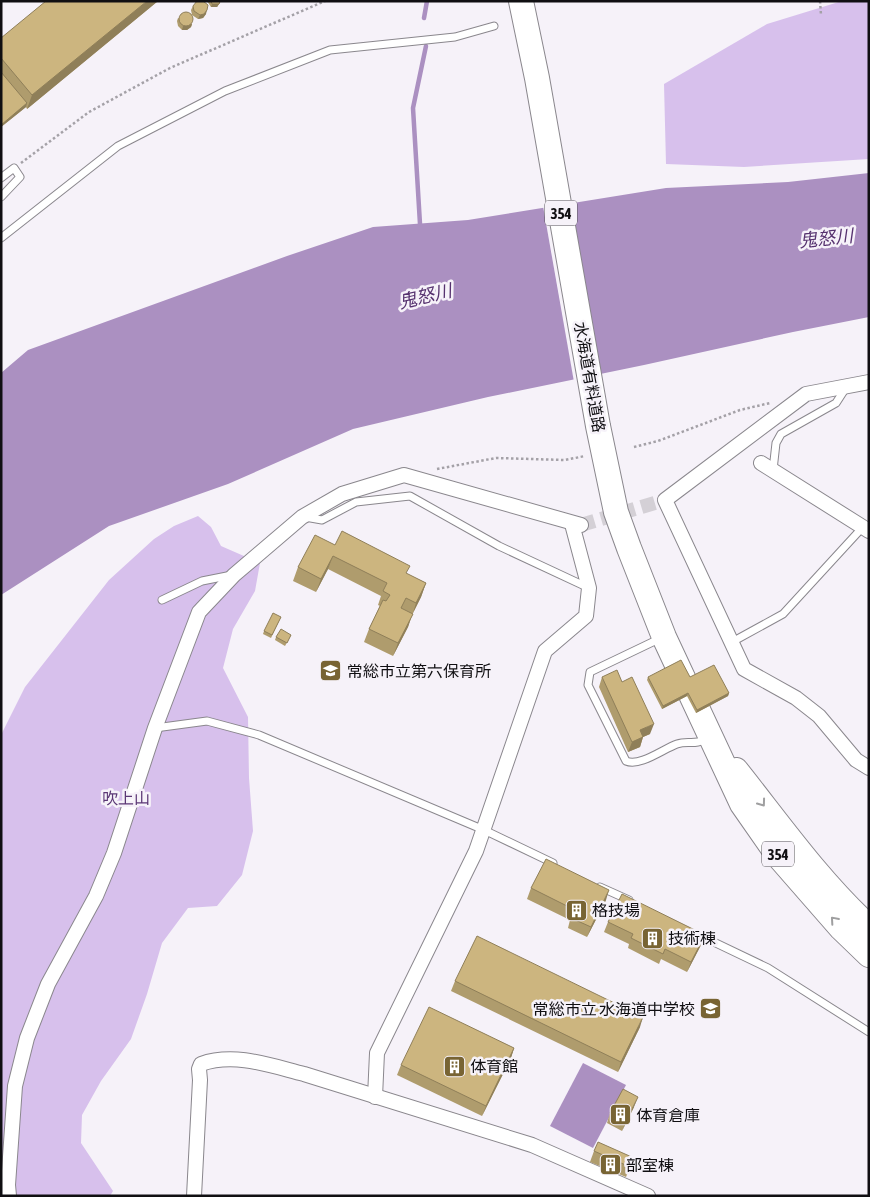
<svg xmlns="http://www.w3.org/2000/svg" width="870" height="1197" font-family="'Asap Condensed','Noto Sans JP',sans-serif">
<rect width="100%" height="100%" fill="#f6f2f9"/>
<g fill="#d7c0ec">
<polygon points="842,1 869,1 869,159 744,167 666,164 664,84 767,24"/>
<polygon points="198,516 211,527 221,546 260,563 255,591 233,629 223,668 248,717 249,778 253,831 242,875 217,906 188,908 162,943 147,994 131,1039 101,1081 82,1115 81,1143 113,1191 110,1196 1,1196 1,735 25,687 109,580 154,539 174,526"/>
</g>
<g fill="#ab90c1">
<polygon points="869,173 869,317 793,332 644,365 488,397 353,429 228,484 109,526 1,595 1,373 28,350 287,256 373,227 468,220 666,188 788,182"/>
<polygon points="583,1063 626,1085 593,1148 550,1126"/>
</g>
<polygon fill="#f6f2f9" points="566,202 597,377 574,382 543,206"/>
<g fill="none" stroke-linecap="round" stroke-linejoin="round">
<g stroke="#ab90c1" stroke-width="4.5">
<polyline points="424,18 427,1"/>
<polyline points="420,224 413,108 426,46"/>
</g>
<polyline stroke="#d4d0d6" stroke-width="14" stroke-dasharray="14 7" stroke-linecap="butt" points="581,525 665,500"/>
<defs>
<g id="service">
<polyline points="1,178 14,168 20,177 1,197"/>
<polyline points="1,238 118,146 225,91 330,50 455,37 494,26"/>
<polyline points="773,470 776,443 781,434 836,403 847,386"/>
<polyline points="305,517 322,520 356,502 410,496 499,546 589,588"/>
<polyline points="162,600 202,581 232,575"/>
<path d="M 661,638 L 590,672 L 588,685 L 626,761 C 640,767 663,749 677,744 C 688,740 695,746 708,738"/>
<polyline points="732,642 783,614 862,528"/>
<polyline points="155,728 207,721 259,735 484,830 553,863"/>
<polyline points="600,887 629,900"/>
<polyline points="697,934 768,968 869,1032"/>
</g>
<g id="minor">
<polyline points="869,382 806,394 665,500 744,669 796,698 819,716 856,760 869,768"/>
<polyline points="761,463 869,531"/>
<polyline points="375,1097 377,1053 476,851 545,651 586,616 589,588 572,524"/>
<polyline points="9,1196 8,1185 15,1086 27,1038 48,984 96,896 114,853 155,728 199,612 234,575 302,517 342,494 404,475 581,525"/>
<path d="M 194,1196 L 200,1080 L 199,1069 L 201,1064 C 235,1052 272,1066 304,1074 L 532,1145 L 648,1196"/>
</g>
<g id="trunk">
<polyline points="521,1 537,78 598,426 616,512 629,548 664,637 742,804 779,857 841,928 869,955"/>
<path d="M 736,770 C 779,824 818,880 869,927"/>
</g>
</defs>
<use href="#service" stroke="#8a878d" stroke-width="9"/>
<use href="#minor" stroke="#8a878d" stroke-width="16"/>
<use href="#trunk" stroke="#8a878d" stroke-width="26"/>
<g stroke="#a4a1a7" stroke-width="2.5" stroke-dasharray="2.5 2.5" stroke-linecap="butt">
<polyline points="820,1 821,15"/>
<polyline points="21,163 89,112 170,68 325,1"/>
<polyline points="634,447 658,441 740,410 770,403"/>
<polyline points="437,469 496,458 565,460 585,456"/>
</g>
<use href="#service" stroke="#fff" stroke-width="7"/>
<use href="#minor" stroke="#fff" stroke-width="14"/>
<use href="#trunk" stroke="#fff" stroke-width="24"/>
</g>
<g fill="#af9c6d">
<polygon points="158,1 27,109 26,107 1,127 1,38"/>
<polygon points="207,1 221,1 217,7 211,7"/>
<polygon points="193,6 206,14 203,18 198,19 192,15 191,10"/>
<polygon points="178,18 192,24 191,27 187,30 182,30 178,26 177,21"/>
<polygon points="335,545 407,574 426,583 421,597 412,615 408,627 393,656 364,642 369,629 380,606 378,605 381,596 328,569 316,592 293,581 298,567"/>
<polygon points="281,617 271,638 263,634 264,631"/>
<polygon points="291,635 285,646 275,640 276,637"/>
<polygon points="602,677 622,682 650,734 643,737 640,747 628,752 599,687"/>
<polygon points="648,677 690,677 729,693 728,696 696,713 687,696 662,709 647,680"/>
<polygon points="531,888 606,900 587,937 568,928 570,920 527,899"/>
<polygon points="608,922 705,935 701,945 687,972 661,959 659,964 628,948 629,944 604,932"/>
<polygon points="455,981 640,1027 618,1072 451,991"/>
<polygon points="514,1048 511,1058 482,1116 397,1075 401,1065"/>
<polygon points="634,1107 622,1131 607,1123 610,1113"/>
<polygon points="594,1151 634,1158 626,1177 590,1162"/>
</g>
<g fill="#8f7f59">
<polygon points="147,1 158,1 27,109 32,95"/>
<polygon points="221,1 217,7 211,7 212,4"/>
<polygon points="207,10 206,14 203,18 198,19 200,15"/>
<polygon points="192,24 191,27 187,30 182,30 183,26"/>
<polygon points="27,103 26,107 1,127 1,125"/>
<polygon points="333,556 328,569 316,592 321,579"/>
<polygon points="426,583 421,597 412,615 408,627 393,656 398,643 412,616 416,603"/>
<polygon points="688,693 687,696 662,709 663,706"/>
<polygon points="729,693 728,696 696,713 697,710"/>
<polygon points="654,724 650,734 643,737 640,747 628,752 632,742 640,730"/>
<polygon points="609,890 606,900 587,937 591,927"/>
<polygon points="705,935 701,945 687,972 691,962"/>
<polygon points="643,1017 640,1027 618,1072 621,1062"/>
<polygon points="514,1048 511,1058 482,1116 486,1106"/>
<polygon points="638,1097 634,1107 622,1131 626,1121"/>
</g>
<g fill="#ccb57f" stroke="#8f7f59">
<polygon points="46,1 147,1 32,95 1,58 1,38"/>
<polygon points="197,1 203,1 208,5 207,10 204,14 200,15 194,11 193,6"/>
<polygon points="211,1 220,1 219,4 212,4"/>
<circle cx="186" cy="19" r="7"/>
<polygon points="1,72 27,103 1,125"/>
<polygon points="342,531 410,566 406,573 426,583 416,603 406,598 401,608 413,614 398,643 369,629 383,600 386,601 390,595 383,591 387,583 333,556 321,579 298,567 315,535 335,545"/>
<polygon points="273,613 281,617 272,635 264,631"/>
<polygon points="281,629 291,635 287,643 276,637"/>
<polygon points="681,660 690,677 714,665 729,693 697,710 688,693 663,706 648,677"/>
<polygon points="617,670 622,682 632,677 654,724 640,730 643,737 632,742 602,677"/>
<polygon points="546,859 609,890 591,927 571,918 575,910 531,888"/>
<polygon points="622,894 705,935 691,962 665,949 663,954 631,938 633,934 608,922"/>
<polygon points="477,936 643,1017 621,1062 455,981"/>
<polygon points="429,1007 514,1048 486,1106 401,1065"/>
<polygon points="623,1089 638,1097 626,1121 610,1113"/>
<polygon points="598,1142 634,1158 630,1167 594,1151"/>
</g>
<defs><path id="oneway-chevron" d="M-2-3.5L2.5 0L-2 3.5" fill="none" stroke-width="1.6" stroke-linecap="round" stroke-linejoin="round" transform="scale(1.25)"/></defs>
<g stroke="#9f9fa0">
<use href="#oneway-chevron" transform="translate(762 803) rotate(54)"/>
<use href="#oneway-chevron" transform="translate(834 920) rotate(-131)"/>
</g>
<defs>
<symbol id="school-square" viewBox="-11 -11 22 22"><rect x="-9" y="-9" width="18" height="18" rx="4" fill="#786433" stroke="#f6f2f9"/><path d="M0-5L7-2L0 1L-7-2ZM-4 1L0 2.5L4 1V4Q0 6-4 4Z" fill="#fff"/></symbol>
<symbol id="building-square" viewBox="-11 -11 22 22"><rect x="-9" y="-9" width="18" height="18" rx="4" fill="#786433" stroke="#f6f2f9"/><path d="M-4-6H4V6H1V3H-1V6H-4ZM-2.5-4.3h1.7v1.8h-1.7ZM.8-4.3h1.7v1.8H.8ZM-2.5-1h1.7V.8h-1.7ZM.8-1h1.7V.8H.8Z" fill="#fff"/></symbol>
</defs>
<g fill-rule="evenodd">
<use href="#school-square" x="318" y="658" width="25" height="25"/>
<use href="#building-square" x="564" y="898" width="25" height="25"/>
<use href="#building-square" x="640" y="926" width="25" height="25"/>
<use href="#school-square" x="698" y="996" width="25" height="25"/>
<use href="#building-square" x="442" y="1054" width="25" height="25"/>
<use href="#building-square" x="608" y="1102" width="25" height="25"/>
<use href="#building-square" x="598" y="1152" width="25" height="25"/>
</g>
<g text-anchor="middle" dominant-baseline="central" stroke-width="5" stroke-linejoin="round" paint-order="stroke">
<g fill="#f6f2f9" stroke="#555357" stroke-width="1">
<rect x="545" y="200.5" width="32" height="25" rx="4"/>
<rect x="762" y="841.5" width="32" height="25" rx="4"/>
</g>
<g font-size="15" font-weight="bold" fill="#100f12">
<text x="561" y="213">354</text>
<text x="778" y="854">354</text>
</g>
<g font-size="16" fill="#100f12" stroke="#f6f2f9">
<text transform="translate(590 377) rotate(80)">水海道有料道路</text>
</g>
<g font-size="16" fill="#100f12" stroke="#f6f2f9" text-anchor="start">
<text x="347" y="671">常総市立第六保育所</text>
<text x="592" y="910">格技場</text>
<text x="668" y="938">技術棟</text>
<text x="695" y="1009" text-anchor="end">常総市立 水海道中学校</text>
<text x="470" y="1066">体育館</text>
<text x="636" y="1115">体育倉庫</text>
<text x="626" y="1165">部室棟</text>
</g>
<g font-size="16" fill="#5b3775" stroke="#f6f2f9">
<text x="126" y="798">吹上山</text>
</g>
<g font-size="18" font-style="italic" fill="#56326f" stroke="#f6f2f9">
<text transform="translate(826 238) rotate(-6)">鬼怒川</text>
<text transform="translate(425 296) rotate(-13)">鬼怒川</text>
</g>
</g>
<rect width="870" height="1197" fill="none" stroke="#100f12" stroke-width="5"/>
</svg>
